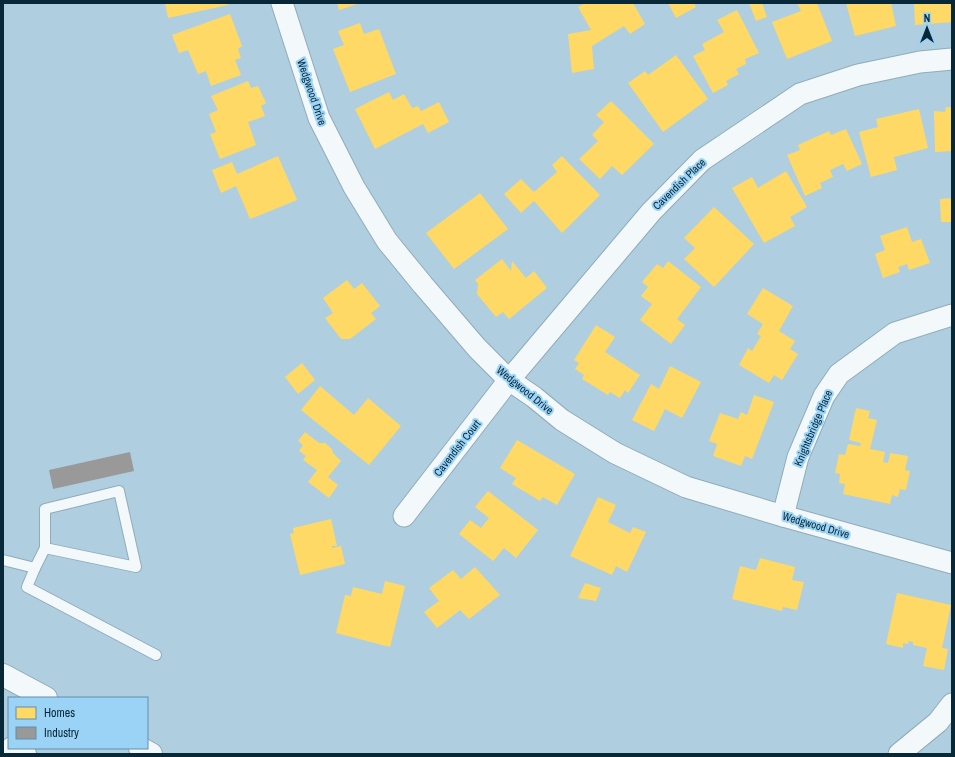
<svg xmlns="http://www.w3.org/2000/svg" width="955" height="757" font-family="'Archivo Narrow',sans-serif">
<rect width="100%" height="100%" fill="#afcee0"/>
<g fill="#ffd966">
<polygon points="165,3 228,3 228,5 168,18"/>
<polygon points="337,3 361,3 339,10"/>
<polygon points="585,3 633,3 645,24 630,34 624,26 592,46 594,69 572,73 568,34 591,30 578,7"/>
<polygon points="668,3 694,3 696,7 676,18"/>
<polygon points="749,3 762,3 767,17 756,21"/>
<polygon points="797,3 817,3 832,41 787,59 772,22 801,11"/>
<polygon points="846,3 891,3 896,26 855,36"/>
<polygon points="914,3 952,3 952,22 915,25"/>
<polygon points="737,10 759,53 745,59 746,64 736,69 739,74 726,81 728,85 713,93 693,56 705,50 702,44 724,32 717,20"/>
<polygon points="230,14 242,46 238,49 241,58 235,60 241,75 211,86 206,71 198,74 188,50 179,53 172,35"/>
<polygon points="360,23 364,34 379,29 396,74 350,92 333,49 344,45 338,31"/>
<polygon points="676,55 708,99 663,132 628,83 645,71 648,75"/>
<polygon points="248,81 251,88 258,86 266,103 261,106 265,116 248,122 256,145 220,159 210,134 216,132 209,114 218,110 211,96"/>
<polygon points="389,92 393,100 404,94 412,108 418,106 421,111 439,102 449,122 428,133 423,124 375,149 355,109"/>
<polygon points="611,101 654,144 622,175 612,166 600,179 579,159 598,141 592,135 604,122 596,115"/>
<polygon points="946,107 952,107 952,151 935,152 934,111 945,112"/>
<polygon points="919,109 928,148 894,157 897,170 871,177 859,132 878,127 876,119"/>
<polygon points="846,129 862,164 847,171 843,164 830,170 833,177 820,183 822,188 805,196 787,155 800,150 798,145 829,131 831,135"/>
<polygon points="278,156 297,200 250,219 236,186 221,193 212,170 232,162 237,174"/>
<polygon points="562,156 600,195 562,233 534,201 521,213 504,194 521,179 534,192 557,172 552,165"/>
<polygon points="786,171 807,207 790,217 795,226 764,243 732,188 752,177 758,188"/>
<polygon points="480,193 508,229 454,269 426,233"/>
<polygon points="952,198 952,222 941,222 940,199"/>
<polygon points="714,207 754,244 714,287 684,259 695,248 684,238"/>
<polygon points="907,227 912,242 921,239 930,263 909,270 907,264 898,267 900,272 883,278 875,254 885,250 880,236"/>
<polygon points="502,259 511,271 512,261 526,278 534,271 547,288 509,319 503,312 496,317 477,294 478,284 475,280"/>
<polygon points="668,261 701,287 677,319 685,325 671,344 640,320 652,304 641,296 648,287 642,282 657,264 663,268"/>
<polygon points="347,280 354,289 362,283 380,306 371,313 376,319 350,339 341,339 325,318 333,313 323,298"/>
<polygon points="763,288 793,306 779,331 795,341 790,349 798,354 782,380 774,375 769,383 739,365 748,348 752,351 761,336 757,334 763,324 747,314"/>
<polygon points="596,325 615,337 605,352 640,375 628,393 625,390 620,398 610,392 608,395 582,379 584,375 575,369 579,363 574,360"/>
<polygon points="302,363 315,380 298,394 285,377"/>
<polygon points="670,366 701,382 682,418 665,409 654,431 632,420 651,384 659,389"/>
<polygon points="320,386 354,415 368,398 401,426 369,465 301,410"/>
<polygon points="754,395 774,402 752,459 745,456 741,466 713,456 717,444 709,441 720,413 738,419 741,412 747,415"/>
<polygon points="856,408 870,411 868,418 877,420 870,449 885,452 883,462 888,463 890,453 908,456 905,470 910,471 906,490 900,489 898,497 892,495 890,504 843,494 845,484 839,483 840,474 835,473 839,454 845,455 848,444 860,446 861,443 849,440"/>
<polygon points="305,432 319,443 325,443 332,449 333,453 341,461 328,477 338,485 329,498 308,482 317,470 303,460 306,456 299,451 303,445 298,441"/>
<polygon points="517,440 575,474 557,505 543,497 540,501 512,484 516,478 500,468"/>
<polygon points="488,491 538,530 516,558 504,548 493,561 459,534 470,520 481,528 489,518 475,507"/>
<polygon points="598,497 616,505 608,522 630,533 633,527 646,532 627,572 616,566 612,575 570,556"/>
<polygon points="331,519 337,546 332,546 332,548 341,546 345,564 300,575 290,534 294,533 293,528"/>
<polygon points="760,558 795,567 792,580 804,582 797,610 783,607 782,611 732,599 740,566 756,570"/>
<polygon points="475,567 500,595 469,619 460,610 437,628 424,612 439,601 429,588 453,570 461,579"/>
<polygon points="385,581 405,586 390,647 336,633 345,595 351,596 353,587 382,594"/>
<polygon points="585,583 601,588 596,601 578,598"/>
<polygon points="897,593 951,605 942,648 948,649 944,670 923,666 927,648 913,645 913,642 909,641 908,644 903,643 903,648 886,644"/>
</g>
<polygon fill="#999" points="130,452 134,471 53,489 49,470"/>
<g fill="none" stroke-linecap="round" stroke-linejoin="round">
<defs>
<g id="service">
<polyline points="3,560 35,568 45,548 45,509 119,491 136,567 45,548"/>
<polyline points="35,568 27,587 156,655"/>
</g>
<g id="minor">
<polyline points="282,3 319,118 354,187 387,241 423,285 477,348 509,380 534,397 562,420 615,453 686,487 783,516 952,563"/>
<polyline points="404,516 509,380 651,212 702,160 800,94 858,75 920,62 952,59"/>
<polyline points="783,516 798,457 824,396 839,374 895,333 952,315"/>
<polyline points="899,754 938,722 952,704"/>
</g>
<g id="primary">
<polyline points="3,675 46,698"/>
<polyline points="12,748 25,754"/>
<polyline points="140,748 151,754"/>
</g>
</defs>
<use href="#service" stroke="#90acbb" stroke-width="12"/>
<use href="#minor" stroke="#90acbb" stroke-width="23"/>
<use href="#primary" stroke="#90acbb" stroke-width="24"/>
<use href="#service" stroke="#f3f8fa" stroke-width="10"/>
<use href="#minor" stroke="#f3f8fa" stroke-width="21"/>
<use href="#primary" stroke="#f3f8fa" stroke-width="22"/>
</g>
<g text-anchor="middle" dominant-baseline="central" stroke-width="4" stroke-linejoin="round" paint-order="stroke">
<g font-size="11" fill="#082838" stroke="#9ad3f5">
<text transform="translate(312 92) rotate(71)">Wedgwood Drive</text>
<text transform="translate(679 184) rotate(-44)">Cavendish Place</text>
<text transform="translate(525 390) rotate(39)">Wedgwood Drive</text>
<text transform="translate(813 428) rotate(-67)">Knightsbridge Place</text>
<text transform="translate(457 448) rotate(-52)">Cavendish Court</text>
<text transform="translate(816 525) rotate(16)">Wedgwood Drive</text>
</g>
</g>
<rect width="955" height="757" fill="none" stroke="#082838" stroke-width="8"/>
<rect x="8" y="697" width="140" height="52" fill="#9ad3f5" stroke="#608fa9"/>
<rect x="16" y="707" width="20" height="12" fill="#ffd966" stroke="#608fa9"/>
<text x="44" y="717" font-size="12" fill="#082838">Homes</text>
<rect x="16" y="727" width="20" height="12" fill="#999999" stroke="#608fa9"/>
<text x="44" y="737" font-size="12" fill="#082838">Industry</text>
<g transform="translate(927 28)" stroke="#9ad3f5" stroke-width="3" paint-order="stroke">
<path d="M0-3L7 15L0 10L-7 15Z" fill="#082838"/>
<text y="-6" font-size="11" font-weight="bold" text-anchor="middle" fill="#082838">N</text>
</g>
</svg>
